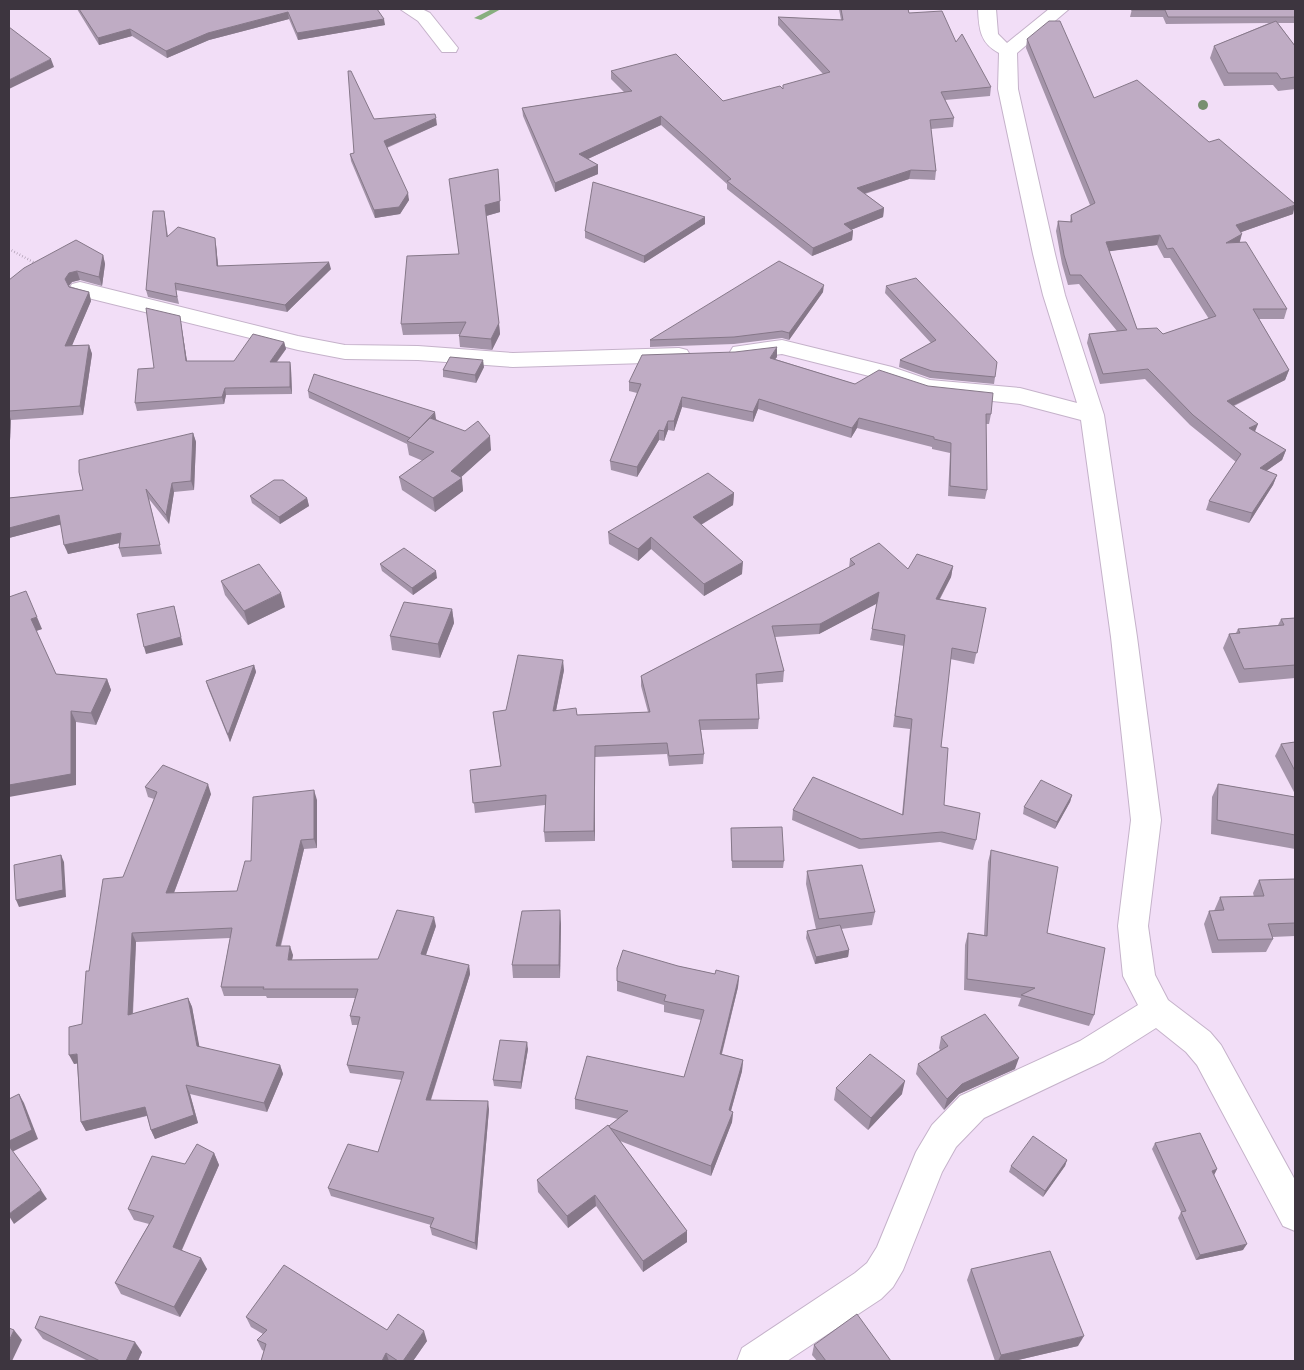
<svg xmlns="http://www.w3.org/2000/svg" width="1304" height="1370" font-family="Manrope,sans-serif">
<rect width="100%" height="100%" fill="#f2def7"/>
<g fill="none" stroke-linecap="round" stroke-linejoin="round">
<polygon fill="#87ae7e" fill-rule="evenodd" points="492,9 501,9 481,20 474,18"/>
<defs>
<g id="minor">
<polygon points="400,9 422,9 430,13 458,48 456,52 442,52 418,21"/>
<path d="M 978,9 L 996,9 L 998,34 L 1007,43 L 1049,9 L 1069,9 L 1017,53 L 1018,89 L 1055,254 L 1065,295 L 1104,415 L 1137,637 L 1161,820 L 1148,926 L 1155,975 L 1168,1000 L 1210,1032 L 1221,1045 L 1295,1180 L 1295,1231 L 1283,1226 L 1197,1065 L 1186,1052 L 1156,1028 L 1104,1061 L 984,1118 L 956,1147 L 942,1172 L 903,1270 L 893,1287 L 881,1299 L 787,1361 L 737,1361 L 742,1348 L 855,1273 L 867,1263 L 877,1247 L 916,1152 L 932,1125 L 960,1096 L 1080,1041 L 1138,1005 L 1123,976 L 1118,926 L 1131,820 L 1111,637 L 1081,420 L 1020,404 L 927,394 L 877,378 L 782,354 L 741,359 L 733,357 L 730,352 L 733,347 L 782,340 L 892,367 L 930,380 L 1020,388 L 1077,403 L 1043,295 L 1033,254 L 998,89 L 999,53 C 980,43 979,29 978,9 Z"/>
<polygon points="80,282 298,336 345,345 418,346 513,353 679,348 687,350 690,355 687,360 679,362 513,367 418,360 345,359 298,350 72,294 69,289 72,284"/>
</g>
</defs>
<use href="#minor" stroke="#c5b2ca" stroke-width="2"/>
<polyline stroke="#96889a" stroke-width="2.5" stroke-dasharray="0.5 2.5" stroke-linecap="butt" points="9,249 37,264"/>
<use href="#minor" fill="#fff" fill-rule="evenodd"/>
</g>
<circle fill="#788f70" cx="1203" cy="105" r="5"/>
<g fill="#a494a9" fill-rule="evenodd">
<polygon points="77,9 377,9 385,25 298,40 289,19 209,40 167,58 132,36 99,45"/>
<polygon points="839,9 908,9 909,13 956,42 991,87 990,96 945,100 954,118 953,127 931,129 936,171 935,180 909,179 865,194 884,208 883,217 851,230 853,231 852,240 812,256 727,189 727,184 661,125 588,159 598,165 598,174 555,192 523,116 522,108 624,92 611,79 611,71 723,101 783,89 823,74 778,25 778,17 841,20"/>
<polygon points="1132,9 1295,9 1295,23 1278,23 1295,46 1295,89 1278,91 1273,85 1224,86 1210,58 1214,46 1269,23 1166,24 1163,17 1130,17"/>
<path d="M 1027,39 L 1094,98 L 1293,214 L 1241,232 L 1240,242 L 1287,309 L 1284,319 L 1259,319 L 1289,370 L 1285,380 L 1234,406 L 1255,432 L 1286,450 L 1282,460 L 1266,471 L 1277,475 L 1273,485 L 1249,523 L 1206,510 L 1209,501 L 1236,462 L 1190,425 L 1145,379 L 1100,384 L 1087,343 L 1089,334 L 1117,331 L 1079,284 L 1068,285 L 1062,264 L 1056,231 L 1058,221 L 1070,222 L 1071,215 L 1090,205 L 1026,48 ZM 1157,245 L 1164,258 L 1170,258 L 1209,319 L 1163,334 L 1137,329 L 1109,251 Z"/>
<polygon points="374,119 437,125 387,148 409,200 400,214 375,218 351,161 350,154 354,153"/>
<polygon points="499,180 500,212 486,216 500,334 492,350 460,347 459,336 460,334 403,335 401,324 459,254"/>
<polygon points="164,211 168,236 216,245 218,266 331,269 287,312 176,290 179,304 148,297 146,290"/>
<polygon points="705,224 644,263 585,238 585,231"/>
<polygon points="103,255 105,264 102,286 80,280 72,282 69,286 89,292 91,301 72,345 89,345 92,354 83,415 11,420 9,461 9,280"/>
<polygon points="886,286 995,377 994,384 930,378 899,367 900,360 931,343 885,293"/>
<polygon points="823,292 789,340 782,338 734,344 650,347 650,340"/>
<polygon points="181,323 187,361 234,361 284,342 286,349 277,362 290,362 291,369 292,394 226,395 224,404 137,411 135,403 154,368"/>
<polygon points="777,357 775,359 855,384 991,414 989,424 986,424 987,490 985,499 948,496 950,453 932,449 932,447 857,428 851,438 758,409 753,422 682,407 674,431 668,430 664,441 659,440 637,477 611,470 610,461 637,393 629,391 629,382"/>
<polygon points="484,367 476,383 443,377 443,370"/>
<polygon points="308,391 436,419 491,450 461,477 463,491 435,512 402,490 399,477 423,461 409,455 407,444 309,398"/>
<polygon points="193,433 196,442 194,490 174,492 169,524 149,499 162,554 122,557 119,548 120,543 68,554 61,524 9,538 9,498 83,490"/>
<polygon points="734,493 733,505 701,525 742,574 704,596 651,549 638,561 609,544 608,532"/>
<polygon points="250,496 307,498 309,506 280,524 252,503"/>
<polygon points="850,559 908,569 953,566 951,577 940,599 986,608 974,664 950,659 941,747 944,805 976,840 973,850 940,842 859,849 792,820 793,810 902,815 910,729 893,727 904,646 870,640 877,603 819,634 775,637 784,671 783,682 757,684 759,719 758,729 701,730 704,754 703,764 669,766 667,754 595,757 595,841 545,842 544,832 545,805 475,813 470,770 501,766 493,712 506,710 564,670 556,710 577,715 648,712 641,686 641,676 849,568"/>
<polygon points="380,564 437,578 413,595 382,571"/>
<polygon points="221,581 285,607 248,625 225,595"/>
<polygon points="9,597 42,629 36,631 56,674 107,679 111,690 96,725 76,722 76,785"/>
<polygon points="452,609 454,623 440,658 392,650 390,636"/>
<polygon points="1295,618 1295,678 1239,683 1223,648 1229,634 1236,633 1238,629 1278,625 1281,619"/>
<polygon points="254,665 256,672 230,742 208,688 206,681"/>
<polygon points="1295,742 1295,794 1275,756 1281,744"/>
<polygon points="1218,784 1295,797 1295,849 1211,834 1212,797"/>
<polygon points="145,787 211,794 174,893 237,891 251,861 317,800 317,848 304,849 281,946 293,955 292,960 378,959 436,926 426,955 469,965 470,974 431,1100 489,1109 477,1250 432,1235 430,1227 431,1225 331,1196 328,1188 378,1152 402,1080 350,1073 347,1065 358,1025 352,1025 350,1016 355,998 267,998 266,996 224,996 221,987 230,938 136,942 133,1014 188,998 192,1007 199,1047 280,1065 283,1074 267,1112 190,1094 198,1123 155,1139 151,1130 147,1116 86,1131 81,1122 77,1063 74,1064 82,1024 89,971 154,799 148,797"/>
<polygon points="1072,795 1070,802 1055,829 1023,814 1024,807"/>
<polygon points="731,828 784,861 783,868 732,868"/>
<polygon points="991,850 1047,933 1094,1015 1089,1026 1018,1006 1021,998 964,990 965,945 968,933 984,935 988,862"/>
<polygon points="807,871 875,912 872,925 841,929 849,950 848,957 815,964 806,938 807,931 816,929 806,884"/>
<polygon points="1295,879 1295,936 1272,937 1273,939 1266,952 1212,953 1204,924 1209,911 1214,911 1220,897 1254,897 1253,893 1259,880"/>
<polygon points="561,924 560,978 513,978 512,965"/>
<polygon points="678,966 715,974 739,976 738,987 722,1054 743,1060 742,1071 731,1111 733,1112 732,1122 711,1176 620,1141 687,1231 687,1242 643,1272 596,1206 568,1228 538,1192 537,1180 618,1119 575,1109 575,1099 684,1077 701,1020 664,1012 664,1005 617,991 617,968"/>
<polygon points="941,1037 1015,1069 959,1094 944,1110 916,1074 918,1064 940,1050 939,1048"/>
<polygon points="528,1049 521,1089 494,1086 493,1080"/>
<polygon points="836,1088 902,1094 868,1130 834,1100"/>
<polygon points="1155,1143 1217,1169 1214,1175 1243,1250 1196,1260 1178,1218 1181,1212 1152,1149"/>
<polygon points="214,1153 219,1165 182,1250 207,1269 180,1317 121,1294 115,1283 149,1224 134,1220 128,1209 185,1164"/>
<polygon points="1067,1160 1065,1166 1043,1197 1009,1172 1011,1166"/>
<polygon points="971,1269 1078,1346 1014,1361 995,1361 967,1280"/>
<polygon points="246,1317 387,1330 427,1341 413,1361 261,1361 264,1351 262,1350 257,1340 263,1334 251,1327"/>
<polygon points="35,1328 142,1352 138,1361 88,1361 43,1339"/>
<polygon points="814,1345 891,1361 817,1361 812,1355"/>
</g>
<g fill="#867889">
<polygon points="288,12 289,19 209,40 167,58 166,51 208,33"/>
<polygon points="384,19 385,25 298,40 297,33"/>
<polygon points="130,29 132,36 99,45 98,38"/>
<polygon points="51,59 54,67 9,89 9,80"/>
<polygon points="661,116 661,125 579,163 579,154"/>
<polygon points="436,118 437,125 385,148 384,141"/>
<polygon points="598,165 598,174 555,192 555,183"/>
<polygon points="498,169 500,212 486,216 485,205"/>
<polygon points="911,170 909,179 856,196 857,188"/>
<polygon points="408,193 409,200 400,214 375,218 374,210"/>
<polygon points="1295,205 1293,214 1233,235 1236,225"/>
<polygon points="884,208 883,217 843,233 844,224"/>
<polygon points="705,217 705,224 644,263 644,256"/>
<polygon points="853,231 852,240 812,256 813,248"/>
<polygon points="1242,234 1239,244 1226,243"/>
<polygon points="1160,235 1157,245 1104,252 1106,242"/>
<polygon points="215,238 216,245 219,273 217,266"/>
<polygon points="103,255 105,264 102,286 99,277"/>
<polygon points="329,262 331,269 287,312 285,305"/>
<polygon points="77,271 80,280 72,282 67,288 65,279 69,273"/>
<polygon points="824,285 823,292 789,340 789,333"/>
<polygon points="89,292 91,301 68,355 65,346"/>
<polygon points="180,316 181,323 188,368 186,361"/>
<polygon points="499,323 500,334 492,350 491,339"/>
<polygon points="284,342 286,349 271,369 270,362"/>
<polygon points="89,345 92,354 83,415 80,406"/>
<polygon points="777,347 777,357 769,367 770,358"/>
<polygon points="483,360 484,367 476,383 475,375"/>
<polygon points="290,362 291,369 292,394 290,387"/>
<polygon points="1289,370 1285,380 1224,410 1227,401"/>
<polygon points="225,388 226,395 224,404 222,397"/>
<polygon points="682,397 682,407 674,431 674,421"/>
<polygon points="759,399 758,409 753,422 753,412"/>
<polygon points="435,412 436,419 415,444 412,439"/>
<polygon points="9,414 11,420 9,461"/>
<polygon points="859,418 857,428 851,438 852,428"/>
<polygon points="668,421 668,430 664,441 664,431"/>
<polygon points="1258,424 1254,434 1249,428"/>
<polygon points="659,430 659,440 637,477 637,467"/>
<polygon points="193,433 196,442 194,490 191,481"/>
<polygon points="490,436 491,450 458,480 462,478 463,491 435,512 433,498 451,471"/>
<polygon points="1286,450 1282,460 1256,478 1260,468"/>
<polygon points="1277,475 1273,485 1249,523 1252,513"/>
<polygon points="172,483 174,492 169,524 166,515"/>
<polygon points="734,493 733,505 692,530 693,517"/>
<polygon points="307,498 309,506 280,524 279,517"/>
<polygon points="59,515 63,524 9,538 9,528"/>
<polygon points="121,533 124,542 68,554 64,545"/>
<polygon points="651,537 651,549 638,561 638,549"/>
<polygon points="743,562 742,574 704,596 704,584"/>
<polygon points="953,566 951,577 934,609 936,599"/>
<polygon points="436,571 437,578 413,595 412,588"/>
<polygon points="879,592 878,603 819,634 820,624"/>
<polygon points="281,593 285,607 248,625 244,611"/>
<polygon points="174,606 183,645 146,654 144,647"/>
<polygon points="452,609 454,623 440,658 438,644"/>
<polygon points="37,617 42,629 36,631 31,619"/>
<polygon points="563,660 564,670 554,721 553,711"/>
<polygon points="254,665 256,672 230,742 228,735"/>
<polygon points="107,679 111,690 96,725 91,713"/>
<polygon points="71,711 76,722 76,785 9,797 9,785"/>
<polygon points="595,746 595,841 594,831"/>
<polygon points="208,784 211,794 170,903 166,893"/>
<polygon points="314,790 317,800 317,848 314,839"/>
<polygon points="1072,795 1070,802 1055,829 1057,822"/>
<polygon points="301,840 304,849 278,955 276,946"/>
<polygon points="61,855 64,862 66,897 19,907 16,900"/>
<polygon points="560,910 561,924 560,978 559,965"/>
<polygon points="434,917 436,926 423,963 421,954"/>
<polygon points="132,933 136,942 132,1024 128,1015"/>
<polygon points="290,946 293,955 290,969 288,960"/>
<polygon points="849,950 848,957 815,964 816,957"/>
<polygon points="469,965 470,974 428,1108 426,1100"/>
<polygon points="739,976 738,987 719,1064 720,1054"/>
<polygon points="188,998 192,1007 201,1055 197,1046"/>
<polygon points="527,1042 528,1049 521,1089 521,1082"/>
<polygon points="77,1054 81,1063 74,1064 69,1055"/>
<polygon points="1019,1058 1015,1069 959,1094 944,1110 947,1099 962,1084"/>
<polygon points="743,1060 742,1071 728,1121 729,1110"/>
<polygon points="280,1065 283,1074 267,1112 264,1103"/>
<polygon points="905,1081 902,1094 868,1130 871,1118"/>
<polygon points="186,1085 190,1094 198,1123 155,1139 151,1130"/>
<polygon points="19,1094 24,1103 38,1139 12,1152 9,1146 9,1141"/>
<polygon points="488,1101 489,1109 477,1250 475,1243"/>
<polygon points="145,1107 149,1115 86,1131 81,1122"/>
<polygon points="733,1112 732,1122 711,1176 711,1166"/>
<polygon points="214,1153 219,1165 178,1258 173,1247"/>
<polygon points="1067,1160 1065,1166 1043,1197 1045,1191"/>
<polygon points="1217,1169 1214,1175 1212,1171"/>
<polygon points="41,1190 47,1199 14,1224 9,1216 9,1214"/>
<polygon points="595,1195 596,1206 568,1228 567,1216"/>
<polygon points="687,1231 687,1242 643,1272 643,1261"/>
<polygon points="1247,1244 1243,1250 1196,1260 1200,1255"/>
<polygon points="201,1258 207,1269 180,1317 174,1307"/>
<polygon points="14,1330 22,1340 12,1361 9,1361 9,1341"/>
<polygon points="424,1331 427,1341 413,1361 403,1361"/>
<polygon points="1084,1336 1078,1346 1014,1361 998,1361 1001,1355"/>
<polygon points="135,1342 142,1352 138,1361 126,1361"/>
<polygon points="386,1353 389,1361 382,1361"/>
</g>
<g fill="#bfacc4" stroke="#867889" fill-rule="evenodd">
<polygon points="79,9 377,9 384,19 297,33 288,12 208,33 166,51 130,29 98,38"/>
<polygon points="841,9 908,9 909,13 942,11 956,42 962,34 991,87 941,92 954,118 930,120 936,171 911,170 857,188 884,208 844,224 853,231 813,248 727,181 731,179 661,116 579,154 598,165 555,183 522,108 632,91 611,71 676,54 723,101 780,86 783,89 783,85 830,72 778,17 843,20"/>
<polygon points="1132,9 1295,9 1295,17 1168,17 1165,10 1131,10"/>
<path d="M 1049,21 L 1060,21 L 1094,98 L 1137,80 L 1209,142 L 1219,139 L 1295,204 L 1295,205 L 1236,225 L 1242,234 L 1226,243 L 1246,242 L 1287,309 L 1253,309 L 1289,370 L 1227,401 L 1258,424 L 1249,428 L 1286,450 L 1260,468 L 1277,475 L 1252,513 L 1209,501 L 1241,454 L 1193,415 L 1148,369 L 1103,374 L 1089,334 L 1127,330 L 1081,275 L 1070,275 L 1064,255 L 1058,221 L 1072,222 L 1071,215 L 1095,203 L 1027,39 ZM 1160,235 L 1167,249 L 1173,248 L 1216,316 L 1163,334 L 1157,328 L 1137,329 L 1106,242 Z"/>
<polygon points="1276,21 1295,46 1295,77 1281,79 1277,73 1228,73 1214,46"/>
<polygon points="9,27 51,59 9,80"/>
<polygon points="348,71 351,71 374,119 435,114 436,118 384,141 408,193 399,207 374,210 350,154 354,153"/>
<polygon points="498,169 500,201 485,205 499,323 491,339 459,336 466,322 401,324 407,256 459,254 449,179"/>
<polygon points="593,182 705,217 644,256 585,231"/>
<polygon points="153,211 164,211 167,237 178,227 215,238 217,266 329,262 285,305 175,283 177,297 146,290"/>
<polygon points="76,240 103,255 99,277 77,271 69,273 65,279 69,287 89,292 65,346 89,345 80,406 9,411 9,280 24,268"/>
<polygon points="779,261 824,285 789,333 782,331 734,337 650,340"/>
<polygon points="916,278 997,362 995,377 932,371 900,360 936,340 886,286"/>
<polygon points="146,308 180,316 186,361 234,361 253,334 284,342 270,362 290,362 290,387 225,388 222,397 135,403 138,369 154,368"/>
<polygon points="777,347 770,358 855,384 879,370 928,386 993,393 991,414 986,414 987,490 950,486 951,443 934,439 934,437 859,418 852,428 759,399 753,412 682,397 674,421 668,421 664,431 659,430 637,467 610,461 641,384 629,382 642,355 735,352"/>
<polygon points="450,357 483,360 475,375 443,370"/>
<polygon points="314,374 435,412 410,438 308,391"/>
<polygon points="430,418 465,431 478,421 490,436 451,471 462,478 433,498 399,477 434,452 407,441"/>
<polygon points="193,433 191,481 172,483 166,515 146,489 160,545 119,548 121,533 64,545 59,515 9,528 9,498 83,490 79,472 79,460"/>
<polygon points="708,473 734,493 693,517 743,562 704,584 651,537 638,549 608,532"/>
<polygon points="274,480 283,480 307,498 279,517 250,496"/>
<polygon points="879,543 908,569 917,554 953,566 936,599 986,608 977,653 952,648 941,747 948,748 944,805 980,813 976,840 942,832 861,839 793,810 813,777 903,815 912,719 895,716 905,635 872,629 879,592 820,624 772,626 784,671 756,674 759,719 699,720 704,754 669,756 667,743 595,746 594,831 544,832 546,795 473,803 470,770 501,766 493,712 506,710 518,655 563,660 553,711 576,708 577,715 650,712 641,676 855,564 850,559"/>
<polygon points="404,548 436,571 412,588 380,564"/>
<polygon points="259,564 281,593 244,611 221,581"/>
<polygon points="26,591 37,617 31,619 56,674 107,679 91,713 71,711 71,774 9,785 9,597"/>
<polygon points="404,602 452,609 438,644 390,636"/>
<polygon points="174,606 181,637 144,647 137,614"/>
<polygon points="1295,618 1295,665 1244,669 1229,634 1240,633 1238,629 1284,625 1281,619"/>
<polygon points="254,665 228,735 206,681"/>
<polygon points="1295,742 1295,771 1281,744"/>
<polygon points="163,765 208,784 166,893 237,891 245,861 251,861 253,797 314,790 314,839 301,840 276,946 290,946 288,960 378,959 397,910 434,917 421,954 469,965 426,1100 488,1101 475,1243 430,1227 434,1218 328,1188 348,1144 378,1152 404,1072 347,1065 360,1017 350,1016 358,989 263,989 264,987 221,987 232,928 132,933 128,1015 188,998 197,1046 280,1065 264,1103 186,1085 194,1115 151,1130 145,1107 81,1122 77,1054 69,1055 69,1027 82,1024 86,971 89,971 103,879 123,877 157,792 145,787"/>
<polygon points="1041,780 1072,795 1057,822 1024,807"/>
<polygon points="1218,784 1295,797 1295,835 1217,820"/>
<polygon points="782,827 784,861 732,861 731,828"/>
<polygon points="991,850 1058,867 1047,933 1105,948 1094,1015 1021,995 1035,988 967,979 968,933 987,936"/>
<polygon points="61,855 63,890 16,900 14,865"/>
<polygon points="862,865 875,912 819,919 807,871"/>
<polygon points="1295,879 1295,923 1268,924 1273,939 1218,940 1209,911 1224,910 1220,897 1264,896 1259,880"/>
<polygon points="560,910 559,965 512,965 522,911"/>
<polygon points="840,925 849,950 816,957 807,931"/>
<polygon points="623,950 678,966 715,974 716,970 739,976 720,1054 743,1060 729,1110 733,1112 711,1166 610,1128 609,1126 628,1111 575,1099 587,1056 684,1077 704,1010 664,1001 666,995 617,981 617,968"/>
<polygon points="985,1014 1019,1058 962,1084 947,1099 918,1064 948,1046 941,1037"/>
<polygon points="500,1040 527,1042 521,1082 493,1080"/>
<polygon points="870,1054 905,1081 871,1118 836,1088"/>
<polygon points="19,1094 32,1130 9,1141 9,1099"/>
<polygon points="608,1125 687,1231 643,1261 595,1195 567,1216 537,1180"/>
<polygon points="1200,1133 1217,1169 1212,1171 1247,1244 1200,1255 1181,1212 1186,1211 1155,1143"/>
<polygon points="1033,1136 1067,1160 1045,1191 1011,1166"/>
<polygon points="197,1144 214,1153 173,1247 201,1258 174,1307 115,1283 154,1216 128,1209 152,1156 185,1164"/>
<polygon points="9,1146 41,1190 9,1214"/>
<polygon points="1050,1251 1084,1336 1001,1355 971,1269"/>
<polygon points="284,1265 387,1330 398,1314 424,1331 403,1361 398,1361 386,1353 382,1361 261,1361 266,1344 257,1340 267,1330 246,1317"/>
<polygon points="857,1314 891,1361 826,1361 814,1345"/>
<polygon points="40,1316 135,1342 126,1361 100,1361 35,1328"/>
<polygon points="9,1328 14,1330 9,1341"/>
</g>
<rect width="1304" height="1370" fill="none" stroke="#3d353f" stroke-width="20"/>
</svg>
